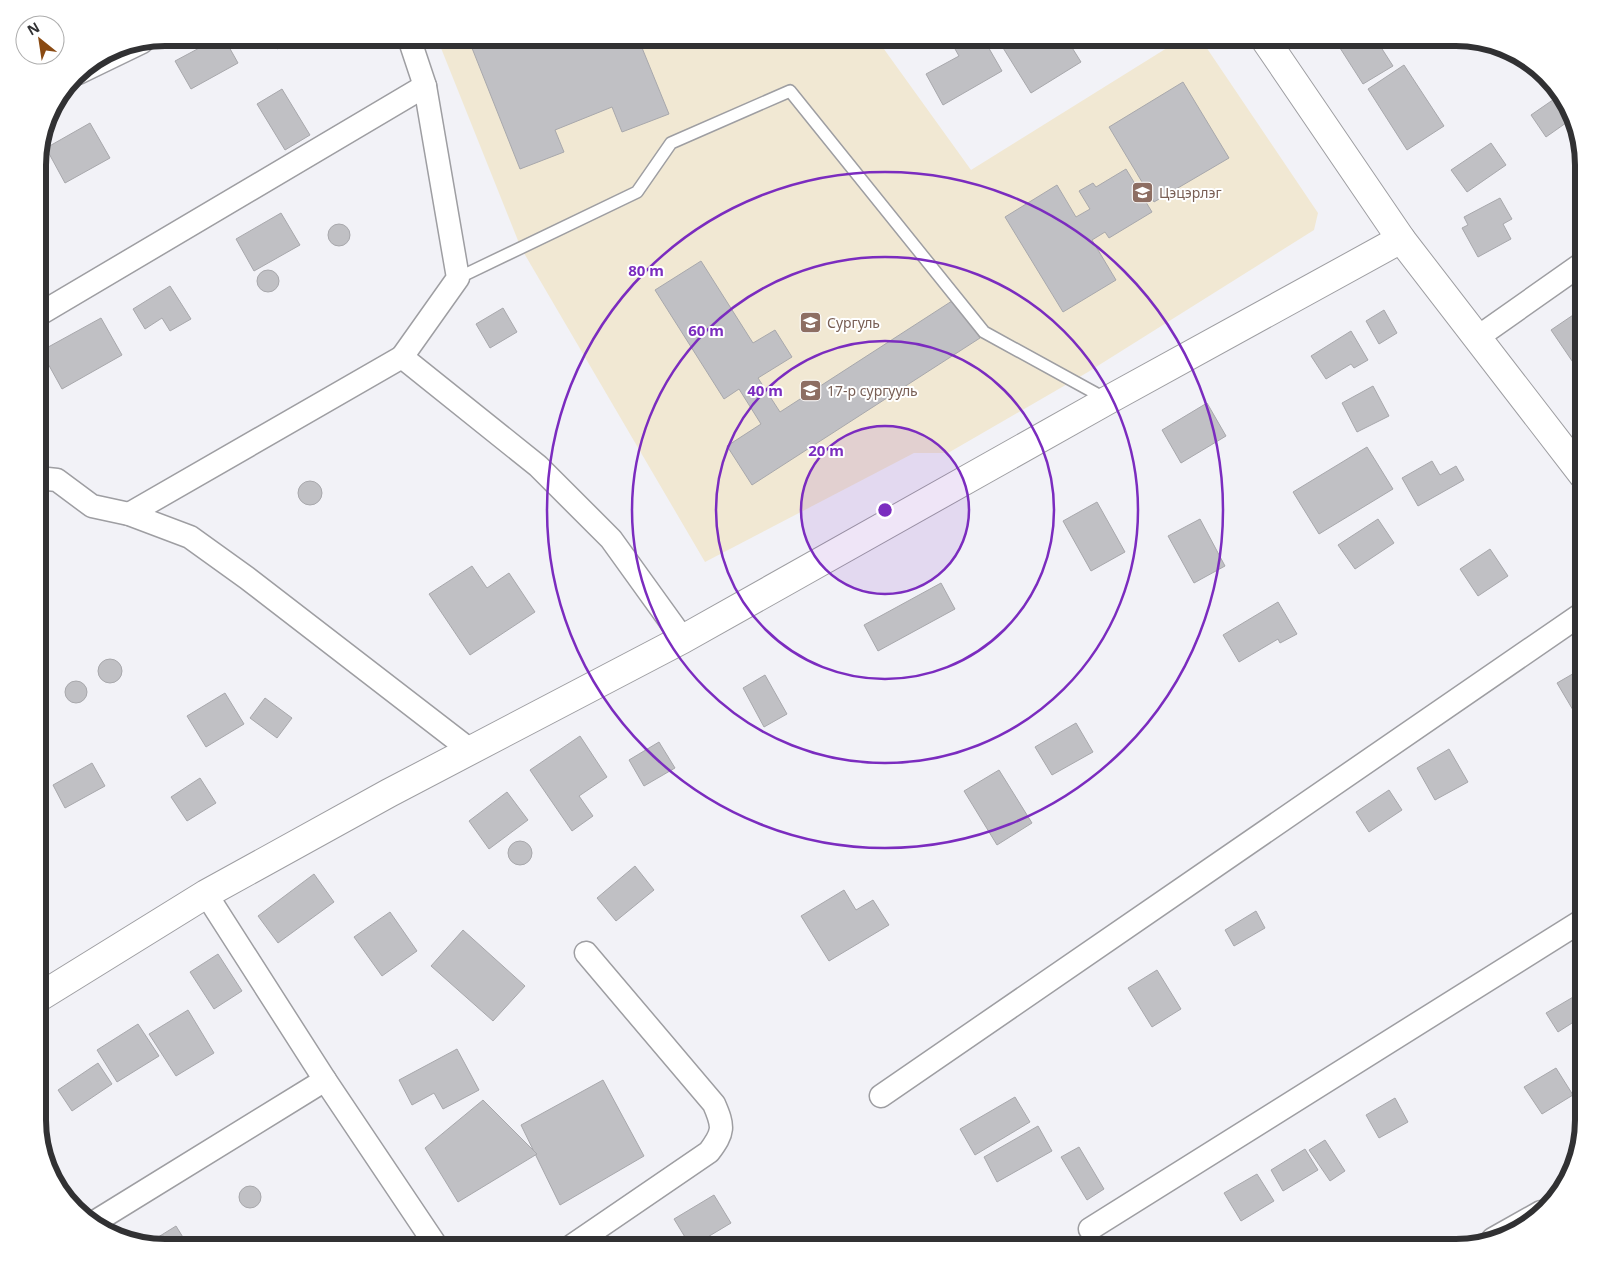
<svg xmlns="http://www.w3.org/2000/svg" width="1621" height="1285" font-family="'Noto Sans',sans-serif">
<rect width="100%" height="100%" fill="#f2f2f7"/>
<polygon fill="#f1e8d3" points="437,38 876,38 971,170 1183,38 1200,38 1318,213 1314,230 1088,372 948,453 914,453 705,562 521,248"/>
<g fill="#c0c0c4" stroke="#a8a8ac">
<polygon points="218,38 224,38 238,63 191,89 175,61"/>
<polygon points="271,38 297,38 277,49"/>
<polygon points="468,38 638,38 669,114 622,132 612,107 555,130 564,152 520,169"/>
<polygon points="954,38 983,38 1002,71 943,105 926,74 959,56 950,40"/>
<polygon points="1009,38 1066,38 1081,62 1031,93 1000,43"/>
<polygon points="1358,38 1375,38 1393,66 1363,84 1340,48"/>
<polygon points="1404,65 1444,126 1407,150 1368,89"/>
<polygon points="1183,82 1229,158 1154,202 1109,127"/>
<polygon points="282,89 310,135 285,150 257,104"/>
<polygon points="1560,95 1570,109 1573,118 1546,137 1531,115"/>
<polygon points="90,123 110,158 65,183 46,148"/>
<polygon points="1491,143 1506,165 1467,192 1451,170"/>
<polygon points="1126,169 1152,212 1109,238 1105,232 1092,240 1116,280 1063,312 1005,217 1057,185 1076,217 1090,209 1079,191 1093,183 1096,187"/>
<polygon points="1500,198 1512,219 1503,224 1511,239 1478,257 1462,228 1468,225 1464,217"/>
<polygon points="281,213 300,245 254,271 236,239"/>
<circle cx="339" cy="235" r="11"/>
<polygon points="701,261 753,343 775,330 792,357 758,378 780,412 955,299 980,338 752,485 727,446 761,424 739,389 724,399 655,290"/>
<circle cx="268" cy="281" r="11"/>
<polygon points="170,286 191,319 170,331 162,318 145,329 133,309"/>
<polygon points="503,308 517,332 490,348 476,324"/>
<polygon points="1582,309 1583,310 1583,377 1551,330"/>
<polygon points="1384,310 1397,333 1379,344 1366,321"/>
<polygon points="101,318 122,355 62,389 41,351"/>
<polygon points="1351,331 1368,360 1354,368 1351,364 1326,379 1311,356"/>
<polygon points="1373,386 1389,416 1357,432 1342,403"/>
<polygon points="1207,403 1226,436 1181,463 1162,430"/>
<polygon points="1367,447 1393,489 1319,534 1293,492"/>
<polygon points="1432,461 1440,475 1456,466 1464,480 1418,506 1402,478"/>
<circle cx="310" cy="493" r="12"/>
<polygon points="1097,502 1125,552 1091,571 1063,521"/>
<polygon points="1200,519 1225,566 1194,583 1168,536"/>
<polygon points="1378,519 1394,543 1355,569 1338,545"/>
<polygon points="1490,549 1508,576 1478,596 1460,569"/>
<polygon points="472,566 487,588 509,573 535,612 470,655 429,594"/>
<polygon points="941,583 955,609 878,651 864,625"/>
<polygon points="1278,602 1297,634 1280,643 1278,639 1239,662 1223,635"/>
<circle cx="110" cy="671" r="12"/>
<polygon points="1583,668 1583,704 1573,710 1557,683"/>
<polygon points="765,675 787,714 764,727 743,688"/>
<circle cx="76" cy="692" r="11"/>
<polygon points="225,693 244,724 206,747 187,716"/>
<polygon points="265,698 292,718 277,738 250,718"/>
<polygon points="1076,723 1093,752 1052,775 1035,747"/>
<polygon points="580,736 607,777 579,796 593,816 572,831 530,770"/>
<polygon points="659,742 675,768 644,786 629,760"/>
<polygon points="1449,749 1468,782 1435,800 1417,768"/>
<polygon points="92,763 105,786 65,808 53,785"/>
<polygon points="999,770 1032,823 997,845 964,791"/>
<polygon points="200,778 216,803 187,821 171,797"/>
<polygon points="1389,790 1402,810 1369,832 1356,812"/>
<polygon points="507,792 528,820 489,849 469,821"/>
<circle cx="520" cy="853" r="12"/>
<polygon points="635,866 654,890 616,921 597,898"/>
<polygon points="314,874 334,902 278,943 258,916"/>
<polygon points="844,890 856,910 873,900 889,925 829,961 801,916"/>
<polygon points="1256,911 1265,928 1234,946 1225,930"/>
<polygon points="390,912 417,951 382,976 354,937"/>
<polygon points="463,930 525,986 493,1021 431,966"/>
<polygon points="218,954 242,991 214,1009 190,972"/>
<polygon points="1157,970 1181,1009 1152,1027 1128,988"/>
<polygon points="1580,993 1583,999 1583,1016 1558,1032 1546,1013"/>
<polygon points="188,1010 214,1053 176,1076 149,1034"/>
<polygon points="138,1024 159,1056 117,1082 97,1050"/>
<polygon points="457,1049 479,1090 443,1109 434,1093 412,1105 399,1080"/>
<polygon points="98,1063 112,1084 72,1111 58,1090"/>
<polygon points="1556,1068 1573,1095 1542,1114 1524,1087"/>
<polygon points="603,1080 644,1156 560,1205 521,1125"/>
<polygon points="1015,1097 1030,1122 975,1155 960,1129"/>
<polygon points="1395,1098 1408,1122 1379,1138 1366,1115"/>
<polygon points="483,1100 537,1154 458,1202 425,1148"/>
<polygon points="1038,1126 1052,1151 997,1182 984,1157"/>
<polygon points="1325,1140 1345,1171 1330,1181 1309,1150"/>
<polygon points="1079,1147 1104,1189 1087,1200 1061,1157"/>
<polygon points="1305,1149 1318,1170 1283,1191 1271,1170"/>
<polygon points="1257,1174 1274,1201 1241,1221 1224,1193"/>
<circle cx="250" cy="1197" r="11"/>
<polygon points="714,1195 731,1223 691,1247 674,1219"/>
<polygon points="176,1226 189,1247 165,1247 147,1244"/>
</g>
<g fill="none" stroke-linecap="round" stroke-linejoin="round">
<defs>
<polyline id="service" points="458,278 637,192 671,143 790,91 984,332 1106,399"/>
<g id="minor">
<polyline points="409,38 425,86 458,278 402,357 538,466 611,539 683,639"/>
<polyline points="78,73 142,42"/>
<polyline points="38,315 425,86"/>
<polyline points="1478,337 1583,263"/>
<polyline points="38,478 57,480 92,506 129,514 190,537 247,578 470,750"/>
<polyline points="129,514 402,357"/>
<polyline points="206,894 325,1080 437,1247"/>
<polyline points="881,1096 1583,613"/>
<polyline points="93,1223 325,1080"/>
<polyline points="1090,1229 1583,920"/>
<polyline points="1493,1239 1541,1212"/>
<path d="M 570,1247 L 709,1152 C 724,1132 724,1127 714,1104 L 586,953"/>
</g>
<g id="tertiary">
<polyline points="1264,38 1401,239 1583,475"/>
<polyline points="38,998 206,894 389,793 683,639 1108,400 1401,239"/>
</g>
</defs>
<use href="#service" stroke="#9e9ea2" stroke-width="14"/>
<use href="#minor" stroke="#9e9ea2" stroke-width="25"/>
<use href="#tertiary" stroke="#9e9ea2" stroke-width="30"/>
<use href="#service" stroke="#fff" stroke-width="11"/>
<use href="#minor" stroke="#fff" stroke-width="22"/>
<use href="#tertiary" stroke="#fff" stroke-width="28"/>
</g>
<circle cx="885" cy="510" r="84" fill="#7b2cbf" fill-opacity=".12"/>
<g fill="none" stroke="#7b2cbf" stroke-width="2.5">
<circle cx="885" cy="510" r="84"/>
<circle cx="885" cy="510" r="169"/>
<circle cx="885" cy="510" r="253"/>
<circle cx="885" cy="510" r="338"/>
</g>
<defs>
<symbol id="school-square" viewBox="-11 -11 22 22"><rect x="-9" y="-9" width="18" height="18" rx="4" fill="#8d6e63" stroke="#fff"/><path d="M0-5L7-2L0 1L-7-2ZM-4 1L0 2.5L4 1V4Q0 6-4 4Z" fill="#fff"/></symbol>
</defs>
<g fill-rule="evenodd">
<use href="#school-square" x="1130" y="180" width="25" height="25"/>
<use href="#school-square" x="798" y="310" width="25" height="25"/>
<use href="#school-square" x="798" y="378" width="25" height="25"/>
</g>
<g text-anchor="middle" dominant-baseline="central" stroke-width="4" stroke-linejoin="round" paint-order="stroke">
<g font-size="14" fill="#785e54" stroke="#fff" text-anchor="start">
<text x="1159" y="192">Цэцэрлэг</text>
<text x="827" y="322">Сургуль</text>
<text x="827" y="390">17-р сургууль</text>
</g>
</g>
<path d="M0 0H1621V1285H0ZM165 46H1456A119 119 0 0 1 1575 165V1120A119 119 0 0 1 1456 1239H165A119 119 0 0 1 46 1120V165A119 119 0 0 1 165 46Z" fill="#fff" fill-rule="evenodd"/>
<path fill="none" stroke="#313133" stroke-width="6" d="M165 46H1456A119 119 0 0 1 1575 165V1120A119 119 0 0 1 1456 1239H165A119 119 0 0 1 46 1120V165A119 119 0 0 1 165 46Z"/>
<circle cx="885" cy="510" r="8" fill="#7b2cbf" stroke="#fff" stroke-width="2.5"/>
<g font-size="15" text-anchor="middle" font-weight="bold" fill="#7b2cbf" stroke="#fff" stroke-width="4" stroke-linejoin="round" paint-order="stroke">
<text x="646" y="276">80 m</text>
<text x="706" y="336">60 m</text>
<text x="765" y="396">40 m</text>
<text x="826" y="456">20 m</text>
</g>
<g transform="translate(40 40) rotate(330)"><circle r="24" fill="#ffffff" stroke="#adadad"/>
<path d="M0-4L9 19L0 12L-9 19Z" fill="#8a4a12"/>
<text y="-8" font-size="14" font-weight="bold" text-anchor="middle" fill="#313133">N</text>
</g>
</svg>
